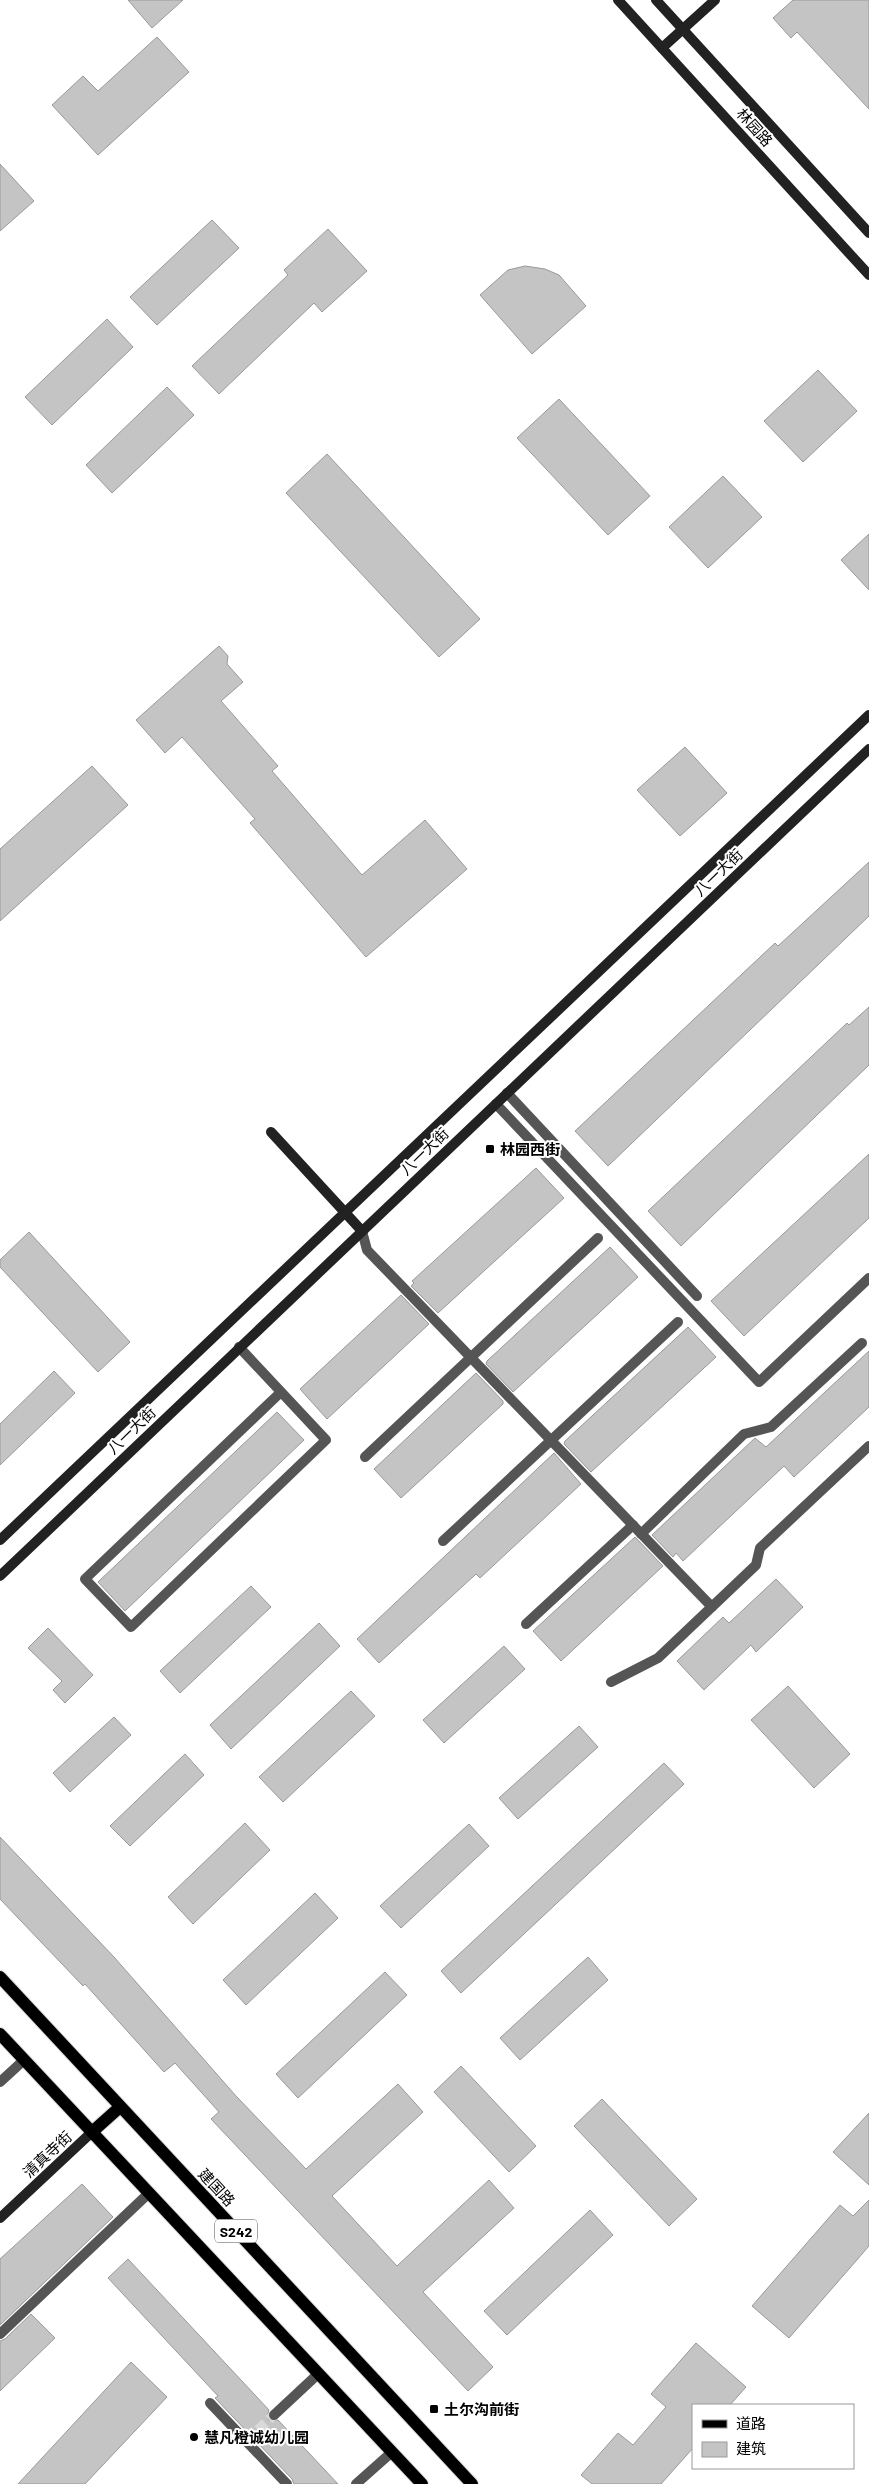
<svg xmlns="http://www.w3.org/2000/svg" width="869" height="2484" font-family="Barlow,'Noto Sans SC',sans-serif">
<rect width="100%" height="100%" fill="#fff"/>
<g fill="#c4c4c4" stroke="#999">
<polygon points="128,0 183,0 152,28"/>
<polygon points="793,0 869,0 869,109 797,32 791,38 773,18"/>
<polygon points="157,37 189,72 98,155 52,105 83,76 98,91"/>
<polygon points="0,164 34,201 0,231"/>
<polygon points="212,220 239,248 157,325 130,297"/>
<polygon points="328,229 367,271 322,312 314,303 219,394 192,366 288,275 284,270"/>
<polygon points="525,266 545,269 559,275 586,306 532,354 480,295 508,270"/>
<polygon points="107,319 133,347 52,425 25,397"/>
<polygon points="818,370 857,411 803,462 764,421"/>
<polygon points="167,387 194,415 112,493 86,465"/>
<polygon points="559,399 650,496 608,535 517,438"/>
<polygon points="327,454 480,619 439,657 286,493"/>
<polygon points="723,476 762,517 708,568 669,527"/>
<polygon points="869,534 869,590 841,560"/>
<polygon points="219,646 228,656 227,664 243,682 221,701 278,766 272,771 362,875 425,820 467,869 366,957 250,823 255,819 182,737 165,753 136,720"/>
<polygon points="685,747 727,793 680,836 637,790"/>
<polygon points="92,766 128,805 0,921 0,849"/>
<polygon points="869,862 869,916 608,1166 575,1131 775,943 778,946"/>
<polygon points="869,1007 869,1065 681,1246 648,1211 847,1023 849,1025"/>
<polygon points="869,1154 869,1218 744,1336 711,1301"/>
<polygon points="536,1168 564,1198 438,1313 411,1286 414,1283 412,1281"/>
<polygon points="29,1232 130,1342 98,1372 0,1267 0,1260"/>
<polygon points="610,1247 638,1277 513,1392 486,1364 487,1361"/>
<polygon points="401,1295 429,1324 327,1419 300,1389"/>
<polygon points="688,1327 716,1357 591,1472 564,1444 565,1441"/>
<polygon points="869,1351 869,1407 794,1477 784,1466 683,1561 676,1553 673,1557 652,1535 755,1438 766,1447"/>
<polygon points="54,1371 75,1393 0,1465 0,1424"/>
<polygon points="476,1373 503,1401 503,1404 401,1498 374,1469"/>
<polygon points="277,1412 304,1440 125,1611 98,1582"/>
<polygon points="554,1453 581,1484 480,1578 476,1574 379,1663 357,1639"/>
<polygon points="635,1537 663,1566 561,1661 533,1631"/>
<polygon points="776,1579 803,1607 756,1652 751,1645 704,1690 677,1661 723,1617 729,1623"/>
<polygon points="251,1586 271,1607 180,1693 160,1671"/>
<polygon points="319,1623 340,1646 231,1749 210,1725"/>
<polygon points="48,1628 93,1675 65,1703 53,1690 62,1681 28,1648"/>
<polygon points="504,1646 525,1669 444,1743 423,1720"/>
<polygon points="788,1686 850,1754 814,1788 751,1720"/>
<polygon points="351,1691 375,1716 283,1802 259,1777"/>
<polygon points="114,1717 131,1735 70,1792 53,1773"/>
<polygon points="579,1726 598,1747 518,1819 499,1798"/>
<polygon points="185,1754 204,1775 130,1846 110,1826"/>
<polygon points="664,1763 684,1784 461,1993 441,1971"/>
<polygon points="245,1823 270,1850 193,1924 168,1897"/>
<polygon points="469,1824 489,1846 401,1928 380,1906"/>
<polygon points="0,1837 114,1957 236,2096 306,2169 398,2084 423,2112 332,2196 397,2266 489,2180 514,2208 423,2292 493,2367 468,2391 211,2119 219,2112 175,2063 164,2072 85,1984 83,1986 0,1899"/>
<polygon points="315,1893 338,1918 246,2005 223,1980"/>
<polygon points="588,1957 608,1980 520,2060 500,2038"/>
<polygon points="385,1972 407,1995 298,2098 276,2074"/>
<polygon points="461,2066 536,2146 509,2172 434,2092"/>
<polygon points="602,2099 697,2199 669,2226 574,2126"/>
<polygon points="869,2113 869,2185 833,2152"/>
<polygon points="82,2184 113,2217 0,2325 0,2259"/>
<polygon points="869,2200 869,2246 789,2338 752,2306 840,2205 853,2216"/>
<polygon points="590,2210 613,2235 507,2335 484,2311"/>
<polygon points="128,2259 269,2410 267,2416 269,2420 278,2420 338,2484 294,2484 292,2479 215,2398 218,2396 108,2278"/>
<polygon points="31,2314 55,2338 0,2391 0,2341 5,2339"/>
<polygon points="696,2343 746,2387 730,2405 693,2405 693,2448 661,2484 592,2484 581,2475 618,2433 633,2445 666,2407 651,2394"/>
<polygon points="131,2362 167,2397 85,2484 18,2484"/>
</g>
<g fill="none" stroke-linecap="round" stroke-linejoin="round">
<polyline stroke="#d9d9d9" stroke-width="10" stroke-dasharray="10 5" stroke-linecap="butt" points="247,2440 274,2415"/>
<defs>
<g id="primary">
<polyline points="0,1977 472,2484"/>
<polyline points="0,2034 422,2484"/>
<polyline points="92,2132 120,2107"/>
</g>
</defs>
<use href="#primary" stroke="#dbdbdb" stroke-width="14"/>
<g stroke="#555" stroke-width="10">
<polyline points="507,1093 697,1296"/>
<polyline points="496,1104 759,1382 869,1278"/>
<polyline points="362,1231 367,1250 712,1607"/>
<polyline points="239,1347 326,1440 131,1627 85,1579 281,1392"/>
<polyline points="365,1457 598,1238"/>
<polyline points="641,1534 744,1434 771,1427 862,1343"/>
<polyline points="443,1541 678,1322"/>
<polyline points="526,1624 633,1525"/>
<polyline points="611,1682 658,1658 756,1565 760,1548 869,1446"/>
<polyline points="0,2082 24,2060"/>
<polyline points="0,2334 149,2193"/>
<polyline points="210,2403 287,2484"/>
<polyline points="274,2415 318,2374"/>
<polyline points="356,2484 392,2452"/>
</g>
<g stroke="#222" stroke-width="10">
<polyline points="618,0 869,275"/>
<polyline points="656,0 869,233"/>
<polyline points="662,48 715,0"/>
<polyline points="271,1132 362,1231"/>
<polyline points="0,1540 869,715"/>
<polyline points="0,1576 869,749"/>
<polyline points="0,2218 92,2132"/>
</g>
<use href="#primary" stroke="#000" stroke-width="12"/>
</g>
<g fill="#000" stroke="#fff" stroke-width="2">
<rect x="485" y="1144" width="10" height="10" rx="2.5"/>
<rect x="429" y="2404" width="10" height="10" rx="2.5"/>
<circle cx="194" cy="2437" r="5"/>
</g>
<g text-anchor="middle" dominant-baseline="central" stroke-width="4" stroke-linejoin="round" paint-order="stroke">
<rect fill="#fff" stroke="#4c4c4c" stroke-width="1" x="215" y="2219.5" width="42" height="23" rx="4"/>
<g font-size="14" font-weight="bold" fill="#000">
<text x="236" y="2231">S242</text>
</g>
<g font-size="15" fill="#000" stroke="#fff">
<text transform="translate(755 127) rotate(48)">林园路</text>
<text transform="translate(718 872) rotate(-44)">八一大街</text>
<text transform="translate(424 1151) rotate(-44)">八一大街</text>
<text transform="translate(131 1430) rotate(-44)">八一大街</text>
<text transform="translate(47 2154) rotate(-43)">清真寺街</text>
<text transform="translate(217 2187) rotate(47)">建国路</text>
</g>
<g font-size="15" font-weight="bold" fill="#000" stroke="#fff" text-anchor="start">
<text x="500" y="1149">林园西街</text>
<text x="444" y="2409">土尔沟前街</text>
<text x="204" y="2437">慧凡橙诚幼儿园</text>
</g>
</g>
<rect x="692" y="2404" width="162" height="65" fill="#ffffff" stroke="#999999"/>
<rect x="702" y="2420" width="25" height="8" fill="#000000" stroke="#999999"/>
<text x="736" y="2429" font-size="15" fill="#000000">道路</text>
<rect x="702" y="2442" width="25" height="15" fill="#c4c4c4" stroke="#999999"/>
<text x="736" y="2454" font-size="15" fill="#000000">建筑</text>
</svg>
